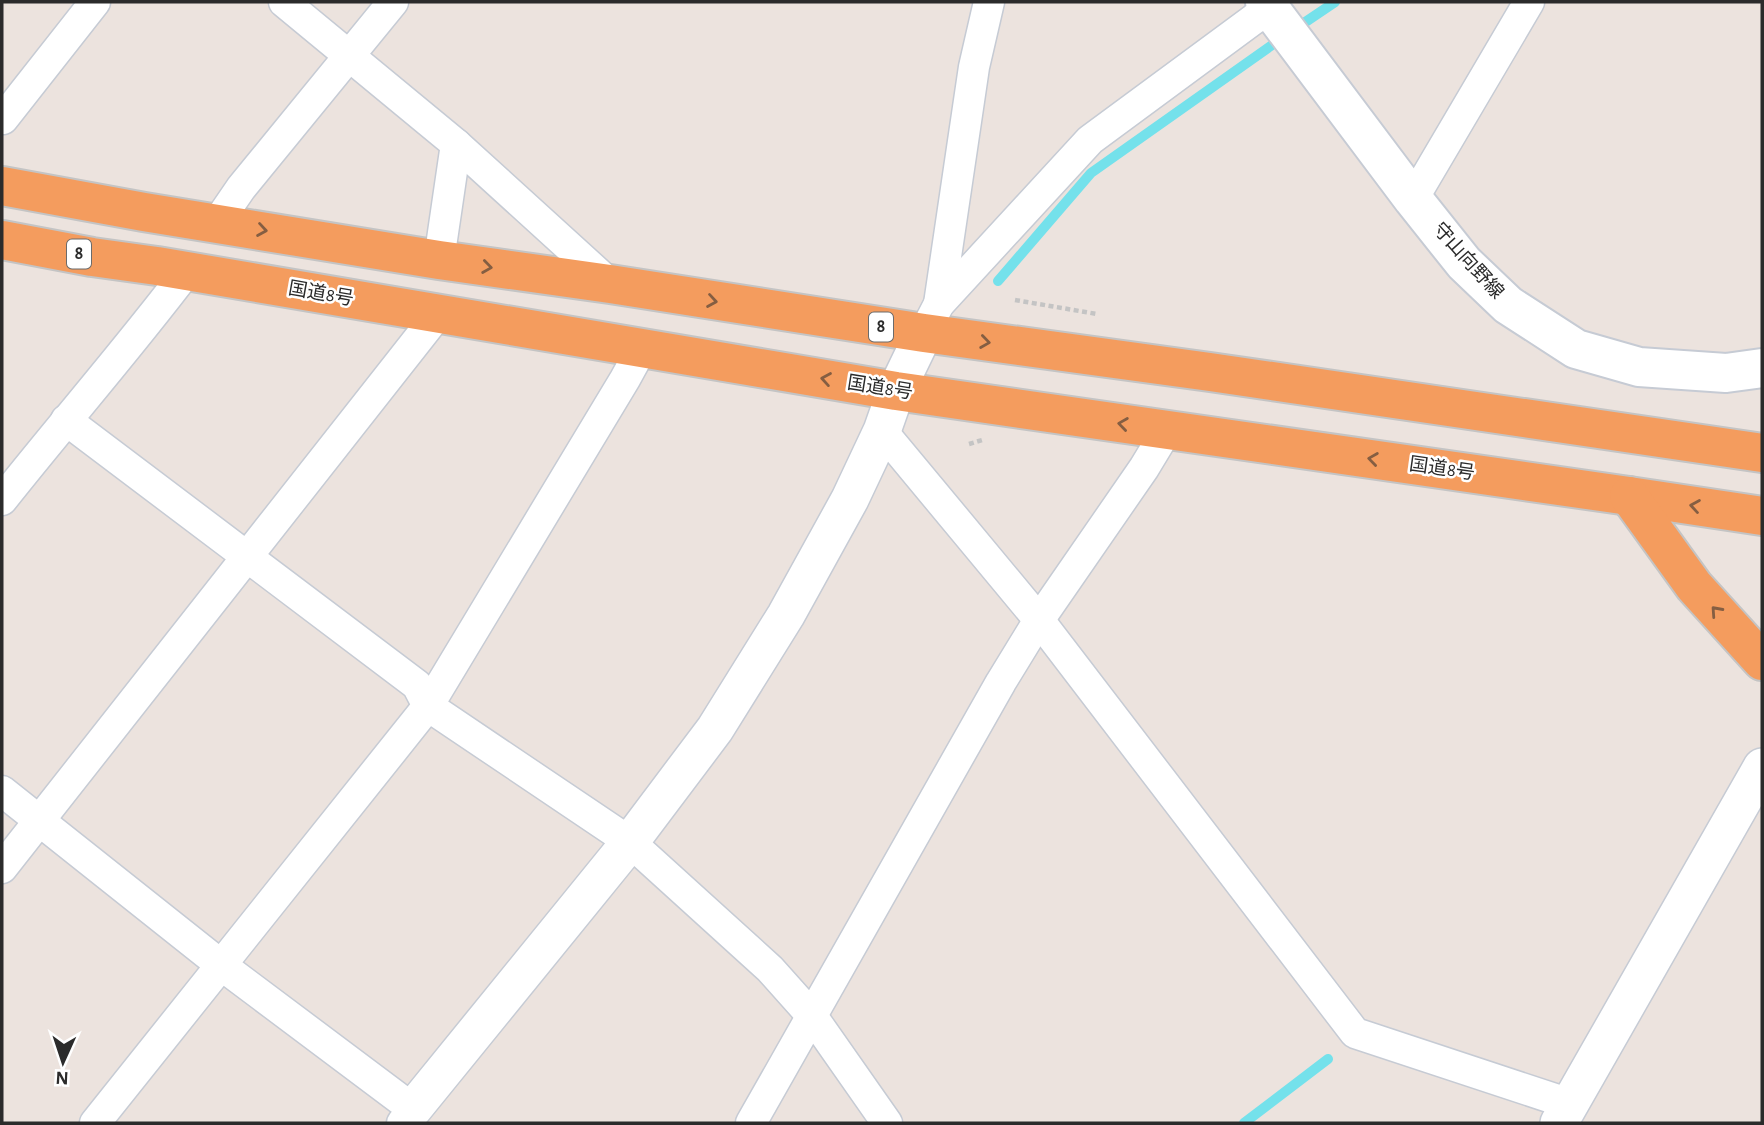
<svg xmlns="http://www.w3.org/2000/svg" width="1764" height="1125" font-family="'Alegreya Sans','Noto Sans JP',sans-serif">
<rect width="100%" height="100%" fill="#ece3de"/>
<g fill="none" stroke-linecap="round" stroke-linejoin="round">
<g stroke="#74e1eb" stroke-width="10">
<polyline points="1295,29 1335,2"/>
<polyline points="998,281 1091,173 1282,38"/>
<polyline points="1244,1123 1328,1059"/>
</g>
<defs>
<g id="minor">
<polyline points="284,2 456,144 439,260"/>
<polyline points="3,119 95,2"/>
<polyline points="456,144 610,284"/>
<polyline points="1413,199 1529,2"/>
<polyline points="217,223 241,188 393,2"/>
<polyline points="939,304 974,67 989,2"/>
<polyline points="924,333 939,304 1090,140 1254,19 1270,9"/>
<polyline points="66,420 417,685 428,706 630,842 770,969 812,1016 887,1123"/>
<polyline points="882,431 1039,620 1355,1033 1570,1104"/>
<path d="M 2,500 C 63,423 128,349 187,271"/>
<polyline points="2,791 221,965 413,1109 402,1123"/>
<polyline points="2,868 438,314"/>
<polyline points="95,1123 428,706 625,379 642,348"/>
<polyline points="751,1123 1001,682 1039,620 1144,468 1167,430"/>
</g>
<g id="tertiary">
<polyline points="413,1109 630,842 715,729 786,615 850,499 882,431 896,391 924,333"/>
<polyline points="1559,1123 1762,767"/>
</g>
<polyline id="secondary" points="1265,2 1413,199 1464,263 1508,305 1576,349 1639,367 1726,373 1762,368"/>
<g id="trunk">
<polyline points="2,186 144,212 439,260 610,284 924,333 1210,372 1762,453"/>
<polyline points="2,240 92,257 157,266 896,391 1629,496 1762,516"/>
<polyline points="1629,496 1694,586 1762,661"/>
</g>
</defs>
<use href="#minor" stroke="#c6cbd4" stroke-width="33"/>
<use href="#tertiary" stroke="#c6cbd4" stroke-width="40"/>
<use href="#secondary" stroke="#c6cbd4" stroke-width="42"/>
<use href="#trunk" stroke="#c4c4c4" stroke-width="42"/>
<g stroke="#c4c4c4" stroke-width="4.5" stroke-dasharray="5 3.5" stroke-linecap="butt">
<polyline points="1015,300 1097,314"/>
<polyline points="969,444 982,440"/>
</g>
<use href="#minor" stroke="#fff" stroke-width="30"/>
<use href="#tertiary" stroke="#fff" stroke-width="37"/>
<use href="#secondary" stroke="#fff" stroke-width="38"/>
<use href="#trunk" stroke="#f49c5e" stroke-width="38"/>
</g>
<defs><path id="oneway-chevron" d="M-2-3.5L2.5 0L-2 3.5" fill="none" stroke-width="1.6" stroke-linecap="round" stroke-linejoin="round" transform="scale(1.75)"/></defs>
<g stroke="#855e42">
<use href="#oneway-chevron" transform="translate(262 230) rotate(9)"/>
<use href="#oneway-chevron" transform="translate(487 267) rotate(8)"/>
<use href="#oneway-chevron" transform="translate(712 301) rotate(9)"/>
<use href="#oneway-chevron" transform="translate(985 342) rotate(8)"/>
<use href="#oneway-chevron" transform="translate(826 379) rotate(-170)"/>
<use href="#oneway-chevron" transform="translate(1123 424) rotate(-172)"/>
<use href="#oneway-chevron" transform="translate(1373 459) rotate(-172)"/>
<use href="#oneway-chevron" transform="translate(1695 506) rotate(-171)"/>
<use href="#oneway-chevron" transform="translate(1716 611) rotate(-132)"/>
</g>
<g text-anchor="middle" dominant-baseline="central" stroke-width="5" stroke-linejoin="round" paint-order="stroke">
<g fill="#fff" stroke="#6b6b6b" stroke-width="2">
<rect x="67" y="239.5" width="24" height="29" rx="5"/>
<rect x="869" y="312.5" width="24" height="29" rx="5"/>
</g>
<g font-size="18" font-weight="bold" fill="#2b2b2b">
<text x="79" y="254">8</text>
<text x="881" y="327">8</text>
</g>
<g font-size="19" fill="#2b2b2b" stroke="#fff">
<text transform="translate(1468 261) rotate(48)">守山向野線</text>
<text transform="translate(321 294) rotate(10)">国道8号</text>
<text transform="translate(880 388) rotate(9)">国道8号</text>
<text transform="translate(1442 469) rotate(8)">国道8号</text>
</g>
</g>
<rect width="1764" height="1125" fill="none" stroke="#2b2b2b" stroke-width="7"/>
<g transform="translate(63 1062) rotate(183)" stroke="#ffffff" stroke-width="5" paint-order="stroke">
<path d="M0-5L12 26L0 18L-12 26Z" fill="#2b2b2b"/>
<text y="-10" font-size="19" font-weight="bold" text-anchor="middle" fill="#2b2b2b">N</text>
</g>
</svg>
